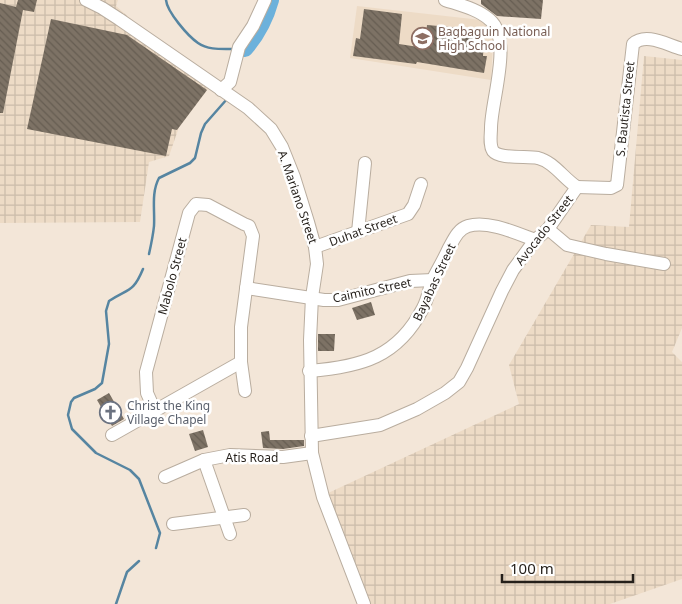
<svg xmlns="http://www.w3.org/2000/svg" width="682" height="604" font-family="'Noto Sans',sans-serif">
<defs>
<pattern id="industrial-grid" width="8" height="8" patternUnits="userSpaceOnUse" patternTransform="scale(1.25)"><rect width="8" height="8" fill="#eddbc6"/><path d="M0 4h8M4 0v8" fill="none" stroke="#cbbcaa"/></pattern>
<pattern id="building-back-hatch" width="6" height="6" patternUnits="userSpaceOnUse" patternTransform="scale(1.25)"><rect width="6" height="6" fill="#7d7265"/><path d="M-1 5l2 2M0 0l6 6M5-1l2 2" fill="none" stroke="#665d52"/></pattern>
</defs>
<rect width="100%" height="100%" fill="#f3e6d8"/>
<polygon fill="#eddbc6" points="357,6 481,20 491,32 493,43 491,80 350,58"/>
<g fill="url(#industrial-grid)">
<polygon points="0,0 118,0 116,6 169,53 211,85 179,127 169,156 149,162 140,222 0,223"/>
<polygon points="644,56 682,60 682,328 672,352 682,362 682,579 610,604 370,604 326,494 519,404 509,365 591,225 629,227"/>
</g>
<g fill="none" stroke-linecap="round" stroke-linejoin="round">
<g stroke="#5685a1" stroke-width="2.5">
<path d="M 166,0 C 167,12 188,36 198,43 C 208,50 221,49 232,49"/>
<path d="M 149,254 C 151,245 153,236 154,226 C 155,210 151,193 159,178 L 190,163 L 195,158 L 201,133 L 205,124 L 227,99"/>
<path d="M 143,269 C 133,293 129,288 109,301 L 106,311 L 109,344 L 102,383 L 95,389 L 74,398 L 71,402 L 68,415 L 72,429 L 96,453 L 130,470 L 139,479 L 160,533 L 156,548"/>
<polyline points="116,604 127,572 139,561"/>
</g>
<path stroke="#6cb1db" stroke-width="16" d="M 240,49 L 245,49 C 258,34 266,18 271,0"/>
</g>
<g fill="url(#building-back-hatch)">
<polygon points="18,0 37,0 34,12 23,10 3,113 0,113 0,3 16,7"/>
<polygon points="481,0 543,0 541,19 497,16 481,4"/>
<polygon points="364,9 402,14 399,44 425,48 427,25 485,30 483,56 487,56 484,73 417,62 416,64 353,56 356,38 360,39"/>
<polygon points="51,19 127,35 207,90 177,130 172,129 166,156 27,129"/>
<polygon points="371,302 375,315 357,320 352,308"/>
<polygon points="318,334 335,334 334,351 318,351"/>
<polygon points="109,393 124,419 112,426 97,400"/>
<polygon points="203,430 208,447 195,451 189,434"/>
<polygon points="269,431 270,440 304,440 304,446 283,449 263,448 261,432"/>
</g>
<g fill="none" stroke-linecap="round" stroke-linejoin="round">
<defs>
<g id="minor">
<polyline points="86,0 102,8 119,19 248,108 271,129 282,147 294,177 308,222 315,247 317,264 312,297 310,340 312,453 323,497 364,604"/>
<polyline points="221,90 230,82 239,47 253,26 265,0"/>
<path d="M 577,187 L 611,188 L 617,185 L 633,44 C 646,32 667,45 682,49"/>
<polyline points="548,229 567,245 606,254 664,264"/>
<polyline points="358,232 365,163"/>
<polyline points="315,247 408,214 414,205 421,184"/>
<polyline points="246,288 324,300 338,300 410,281 433,280"/>
<path d="M 309,371 C 361,367 398,357 423,308 C 428,299 429,288 433,279 C 438,269 444,259 449,248 C 454,239 458,229 468,226 C 488,220 516,233 535,240"/>
<polyline points="155,411 147,393 146,372 189,213 196,204 208,205 244,224 249,226 253,236 241,327 241,362 245,391"/>
<polyline points="112,435 241,362"/>
<path d="M 311,436 L 380,425 L 417,409 L 445,393 L 459,382 L 467,368 L 502,291 L 513,270 L 535,240 L 548,229 L 577,187 C 564,179 554,162 538,158 C 527,156 499,159 493,151 C 489,145 491,135 491,128 C 491,101 513,40 490,20 C 478,9 460,5 445,0"/>
<polyline points="204,460 230,534"/>
<polyline points="165,477 204,460 230,455 283,457 312,453"/>
<polyline points="173,524 244,515"/>
</g>
</defs>
<use href="#minor" stroke="#b9ad9f" stroke-width="14"/>
<use href="#minor" stroke="#fff" stroke-width="12"/>
</g>
<defs>
<symbol id="school-ring" viewBox="-11 -11 22 22"><circle r="9.5" fill="#fff" stroke="#8d6e63" stroke-width="1.5"/><path d="M0-5L7-2L0 1L-7-2ZM-4 1L0 2.5L4 1V4Q0 6-4 4Z" fill="#8d6e63"/></symbol>
<symbol id="church-ring" viewBox="-11 -11 22 22"><circle r="9.5" fill="#fff" stroke="#6b7280" stroke-width="1.5"/><path d="M-1.2-6h2.4v3.5h3.3v2.4h-3.3V6h-2.4V-.1h-3.3v-2.4h3.3Z" fill="#6b7280"/></symbol>
</defs>
<g fill-rule="evenodd">
<use href="#school-ring" x="410" y="26" width="25" height="25"/>
<use href="#church-ring" x="98" y="400" width="25" height="25"/>
</g>
<g text-anchor="middle" dominant-baseline="central" stroke-width="5" stroke-linejoin="round" paint-order="stroke">
<g font-size="12" fill="#785e54" stroke="#fff" text-anchor="start">
<text x="438" y="31">Bagbaguin National<tspan x="438" dy="14">High School</tspan></text>
</g>
<g font-size="12" fill="#241f1a" stroke="#fff">
<text transform="translate(625 109) rotate(-84)">S. Bautista Street</text>
<text transform="translate(298 197) rotate(71)">A. Mariano Street</text>
<text transform="translate(363 230) rotate(-20)">Duhat Street</text>
<text transform="translate(544 230) rotate(-52)">Avocado Street</text>
<text transform="translate(172 276) rotate(-75)">Mabolo Street</text>
<text transform="translate(434 282) rotate(-65)">Bayabas Street</text>
<text transform="translate(372 290) rotate(-12)">Caimito Street</text>
<text x="252" y="457">Atis Road</text>
</g>
<g font-size="12" fill="#5b616d" stroke="#fff" text-anchor="start">
<text x="127" y="405">Christ the King<tspan x="127" dy="14">Village Chapel</tspan></text>
</g>
</g>
<path d="M502 574v8h131v-8" fill="none" stroke="#241f1a" stroke-width="2.5"/>
<text x="510" y="574" font-size="15" fill="#241f1a" stroke="#ffffff" stroke-width="4" paint-order="stroke">100 m</text>
</svg>
